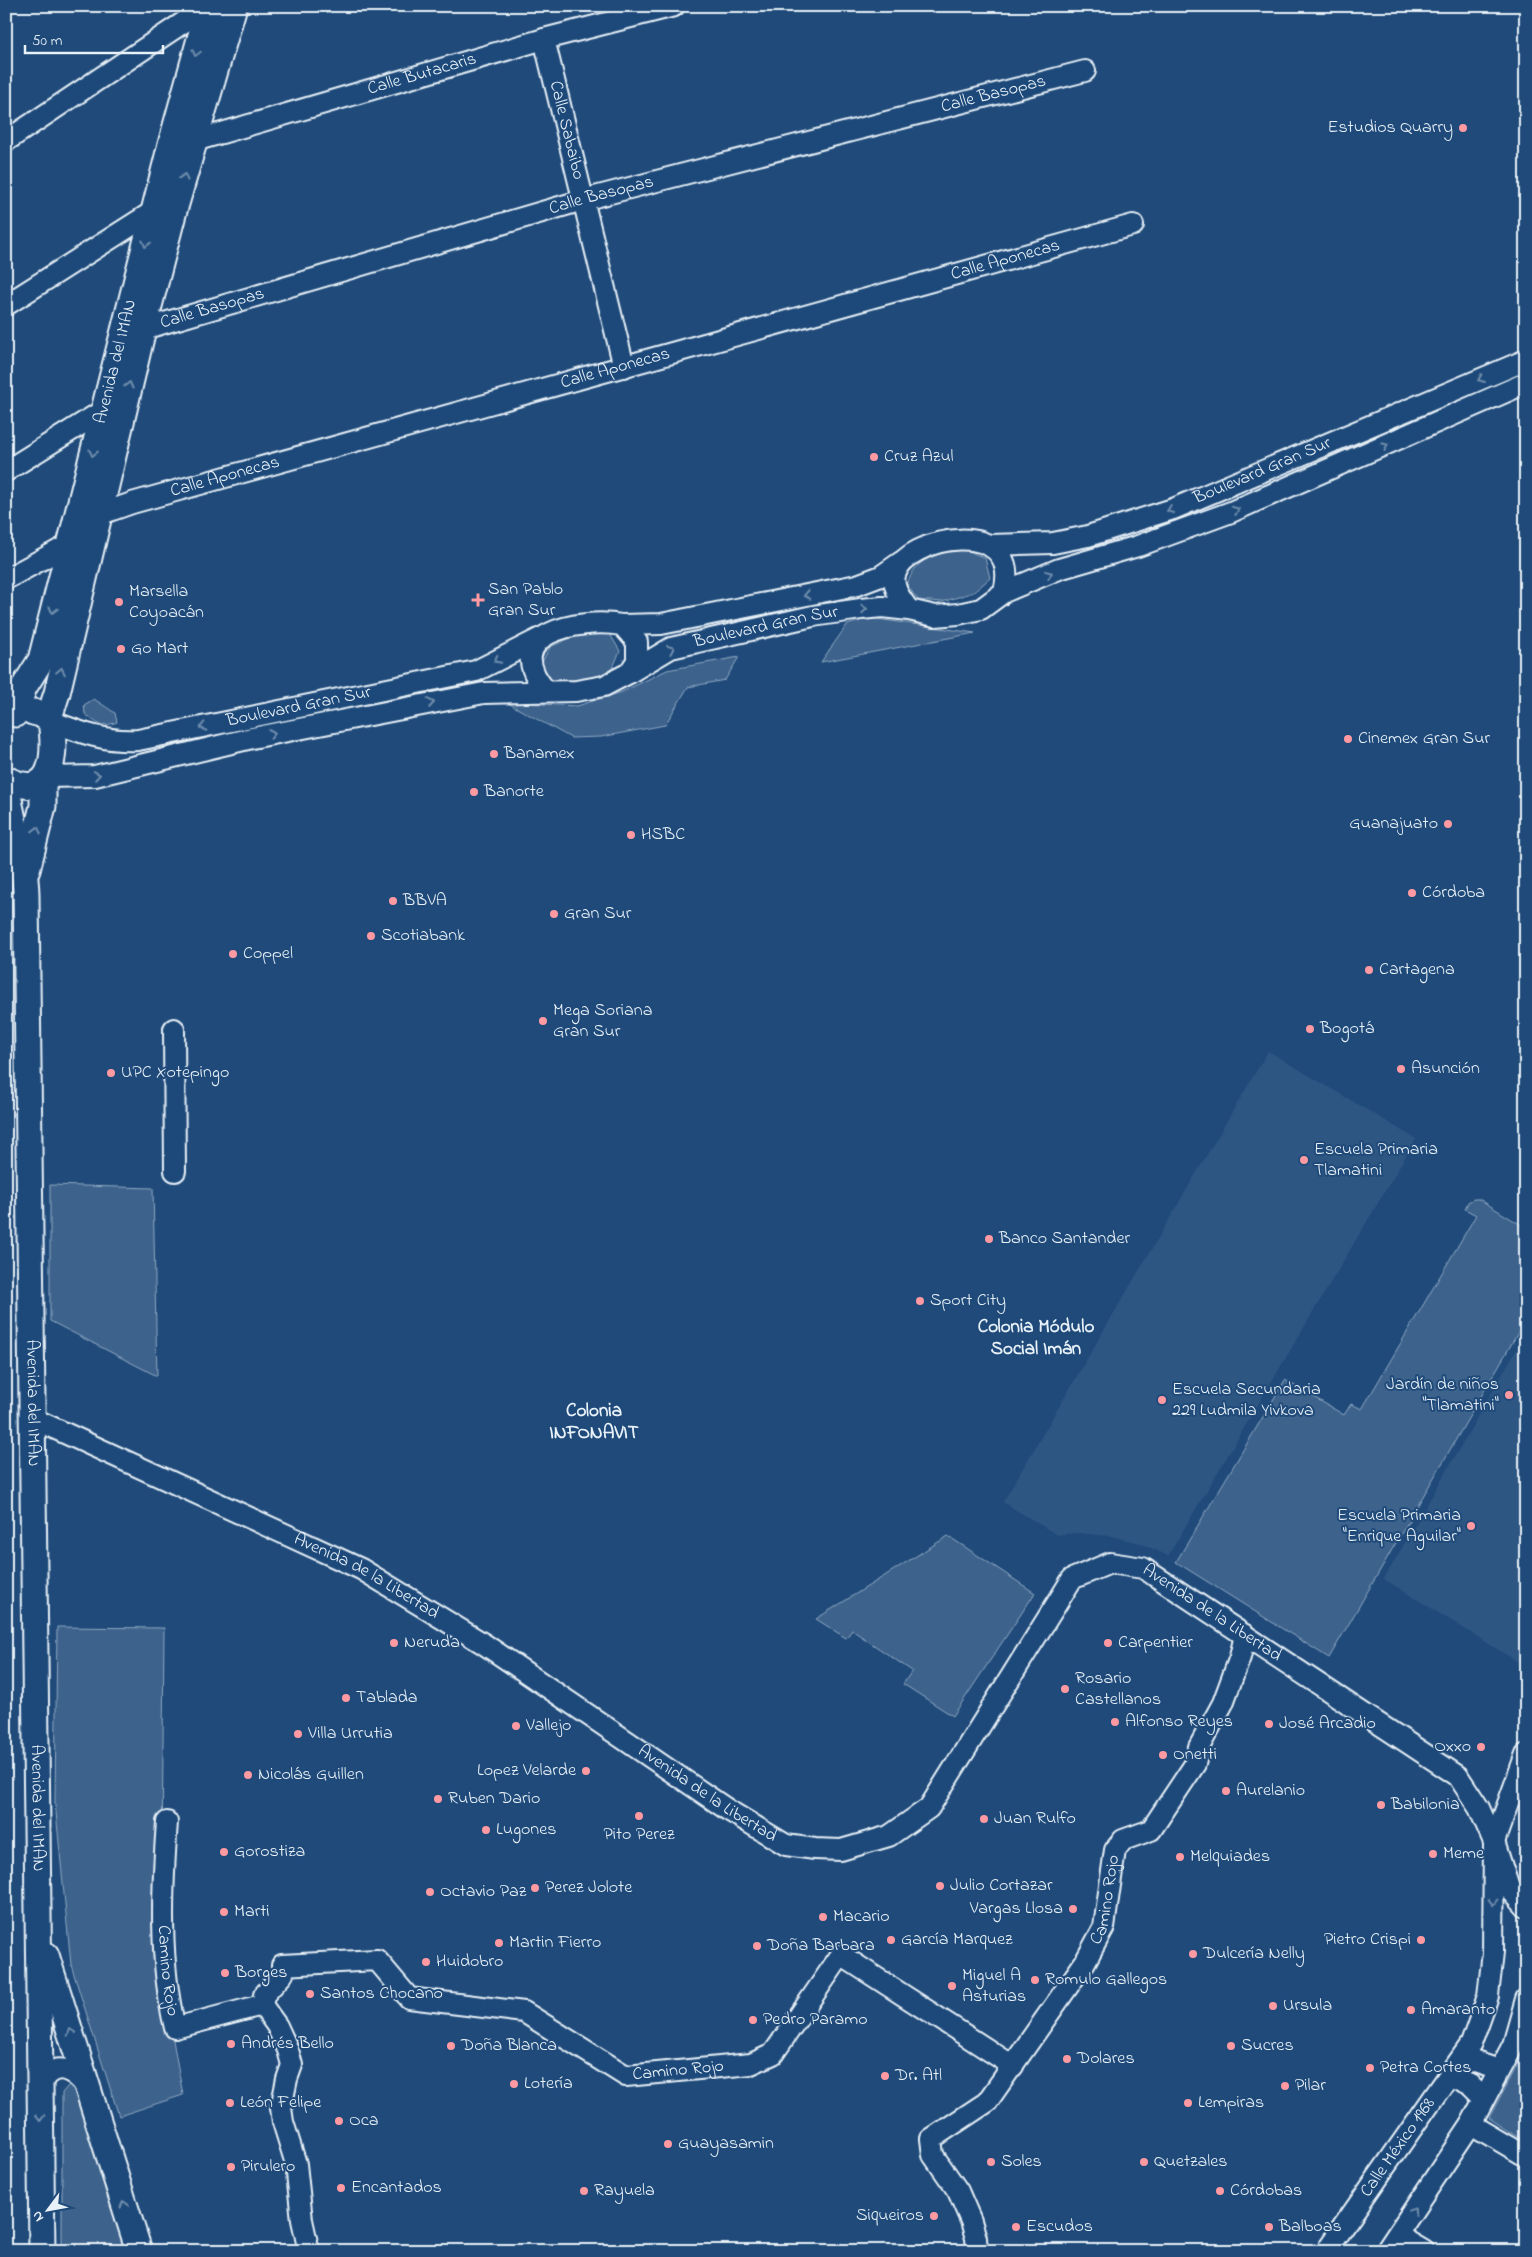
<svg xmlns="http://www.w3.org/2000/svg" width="1532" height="2257" font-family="'Indie Flower',sans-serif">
<rect width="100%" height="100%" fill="#1f4a7a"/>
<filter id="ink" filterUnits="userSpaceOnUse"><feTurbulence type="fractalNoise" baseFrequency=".02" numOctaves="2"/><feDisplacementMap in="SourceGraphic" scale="10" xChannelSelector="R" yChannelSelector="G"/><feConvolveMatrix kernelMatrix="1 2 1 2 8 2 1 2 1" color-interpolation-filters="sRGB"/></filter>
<g filter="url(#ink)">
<g fill="#2e5683">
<polygon points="1268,1051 1416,1139 1168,1556 1140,1543 1110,1536 1077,1533 1057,1535 1003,1502"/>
<polygon points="6,1338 9,1697 6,1698"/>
<polygon points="1518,1347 1526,1352 1526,1667 1384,1579"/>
</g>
<g fill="#3c628c" stroke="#92aac2">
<path d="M 962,548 L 985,558 L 990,578 L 974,592 L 942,602 L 918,600 L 907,585 C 916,556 935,556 962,548 Z"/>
<polygon points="870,618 975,633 821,662 847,625"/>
<polygon points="608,631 620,651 611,672 581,681 552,681 541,664 550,647 575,636"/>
<polygon points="739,657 725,680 688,687 665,725 601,737 571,738 506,702 577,706 622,692 667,670"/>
<path d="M 94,699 L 115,713 L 117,722 C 102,728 96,723 85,714 L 84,705 Z"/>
<polygon points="50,1185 153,1188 157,1376 50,1321"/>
<polygon points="1474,1199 1479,1199 1526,1228 1526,1319 1329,1658 1176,1562 1285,1380 1344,1415 1351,1404 1362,1409 1476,1215 1465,1209 1468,1202"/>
<polygon points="948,1536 1035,1593 953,1716 903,1684 912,1671 852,1630 846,1638 816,1619"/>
<polygon points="57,1627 164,1628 162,1865 164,1991 183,2095 119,2116 71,1965 55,1802"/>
<polygon points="9,1697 8,2251 6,2251 6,1698"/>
<polygon points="1526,2048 1526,2140 1523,2140 1489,2118"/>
<polygon points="69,2085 74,2087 79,2094 126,2251 62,2251 62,2093"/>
</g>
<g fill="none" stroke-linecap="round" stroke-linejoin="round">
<defs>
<g id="minor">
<path id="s1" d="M 544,39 L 624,367"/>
<polyline points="6,141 208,6"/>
<path id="s2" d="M 184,144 L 544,39 L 674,6"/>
<polyline points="6,305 154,211 164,213"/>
<path id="s3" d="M 130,333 L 583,200 L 1085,71"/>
<polyline points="6,471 104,410 112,412"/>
<path id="s4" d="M 990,545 L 1053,543 L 1088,536 L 1173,509 L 1526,360"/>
<path id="s5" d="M 6,579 L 72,543 L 98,515 L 132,503 L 1133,225"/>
<path d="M 1004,592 C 1024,514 904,536 895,575 C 892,589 902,600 909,610 L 935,616 L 958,614 L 981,609 L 1004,592 L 1059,569 L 1138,546 L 1231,512 L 1526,383"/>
<polyline points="622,625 661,624 857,585 881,576 901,562"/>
<path id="s6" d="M 629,673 L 671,648 L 813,616 L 861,609 L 882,607 L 909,610"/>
<path id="s7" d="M 51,721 C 81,733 106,742 138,740 L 476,671 L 541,638"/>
<path d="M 48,777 L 95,776 L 252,738 L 484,693 L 576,691 L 604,686 L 629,673 L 637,661 L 637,642 L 622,625 C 578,618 497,633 546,691"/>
<polyline points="174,1029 175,1171"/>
<path id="s8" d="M 32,1418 L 361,1569 L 484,1644 L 728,1810 L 786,1845 L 815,1849 L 841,1850 L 889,1836 L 929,1808 L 1072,1579 L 1110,1563 L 1143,1568 L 1458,1776 L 1479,1808 L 1494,1842 L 1509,1888 L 1526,1907"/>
<path id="s9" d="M 167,1822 C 162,1891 159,1961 175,2028 L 262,2005 L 277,2026 L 288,2050 L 292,2065 L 287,2079 L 281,2108 L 283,2122 L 296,2164 L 302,2220 L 308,2247"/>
<path id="s10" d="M 262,2005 L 264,1995 L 283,1974 L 282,1965 L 377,1960 L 409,1998 L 524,2012 L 626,2076 L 751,2064 L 773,2054 L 841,1955 L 1013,2066"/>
<polyline points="1464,2055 1475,2062 1499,2070"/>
<polyline points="1449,2075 1470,2085 1484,2099"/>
<path d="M 40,2085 C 54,2058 74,2070 87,2088"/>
<polyline points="1471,2124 1522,2154 1526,2154"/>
<polyline points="1397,2235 1424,2251"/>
<path id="s11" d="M 977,2251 L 976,2238 L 971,2221 L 958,2191 L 933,2155 L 931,2139 L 987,2102 L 1085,1962 L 1104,1927 L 1115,1850 L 1123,1840 L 1151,1830 L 1195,1764 L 1199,1747 L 1223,1703 L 1240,1657 L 1245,1635"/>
<path id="s12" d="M 1326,2251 L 1471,2044 L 1488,1996 L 1493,1952 L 1494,1842 L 1526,1754"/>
<polyline points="1386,2251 1471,2124 1513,2045 1526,1999"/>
</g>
<g id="major">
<path id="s13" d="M 15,714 L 24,687 L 41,660 L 170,148 L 209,6"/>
<polyline points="49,718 57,693 143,329 173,214 234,6"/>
<path d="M 6,779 C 54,803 56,755 51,721 L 41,714 L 33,712"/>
<path id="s14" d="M 6,780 C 10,819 25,855 26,894 L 42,2251"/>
<polyline points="27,870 43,806 43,781"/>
<polyline points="46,1955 139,2251"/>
</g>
</defs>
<use href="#minor" stroke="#e8f1f8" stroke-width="24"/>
<use href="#major" stroke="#e8f1f8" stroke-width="29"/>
<use href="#minor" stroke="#1f4a7a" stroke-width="20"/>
<use href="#major" stroke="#1f4a7a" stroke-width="25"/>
</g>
<defs><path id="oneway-chevron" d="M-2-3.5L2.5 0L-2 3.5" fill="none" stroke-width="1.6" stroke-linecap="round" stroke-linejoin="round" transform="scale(1.25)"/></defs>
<g stroke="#6f8dac">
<use href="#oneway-chevron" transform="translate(196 53) rotate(106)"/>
<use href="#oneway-chevron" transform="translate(184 177) rotate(-74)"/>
<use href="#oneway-chevron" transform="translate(146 244) rotate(104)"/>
<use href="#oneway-chevron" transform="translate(1481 379) rotate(157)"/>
<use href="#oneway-chevron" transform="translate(129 385) rotate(-76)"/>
<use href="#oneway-chevron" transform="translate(1385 446) rotate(-24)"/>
<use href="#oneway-chevron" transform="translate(93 453) rotate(104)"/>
<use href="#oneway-chevron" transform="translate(1170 510) rotate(160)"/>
<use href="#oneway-chevron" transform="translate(1236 510) rotate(-22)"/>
<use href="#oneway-chevron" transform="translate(1049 574) rotate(-22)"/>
<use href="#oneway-chevron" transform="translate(807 595) rotate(169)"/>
<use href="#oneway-chevron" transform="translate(864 609) rotate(-5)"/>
<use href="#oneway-chevron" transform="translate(53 610) rotate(104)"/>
<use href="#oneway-chevron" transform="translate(671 649) rotate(-22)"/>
<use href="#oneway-chevron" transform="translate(497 660) rotate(153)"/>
<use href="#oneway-chevron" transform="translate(61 671) rotate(-79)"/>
<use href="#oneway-chevron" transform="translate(431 703) rotate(-10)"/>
<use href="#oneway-chevron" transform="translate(203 727) rotate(168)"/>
<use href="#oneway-chevron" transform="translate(272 734) rotate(-12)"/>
<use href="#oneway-chevron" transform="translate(97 775) rotate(-9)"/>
<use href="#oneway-chevron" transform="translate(37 830) rotate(-76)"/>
<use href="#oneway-chevron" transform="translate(1493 1902) rotate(90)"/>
<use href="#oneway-chevron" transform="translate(71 2032) rotate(-108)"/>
<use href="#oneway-chevron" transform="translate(40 2118) rotate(89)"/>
<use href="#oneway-chevron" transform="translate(124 2204) rotate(-107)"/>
<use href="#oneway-chevron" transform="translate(1413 2211) rotate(-56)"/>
</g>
</g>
<g fill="#ff9aa2" stroke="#1f4a7a" stroke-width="2">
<circle cx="1463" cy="128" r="5"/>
<circle cx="874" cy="457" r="5"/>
<path d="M475.5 592.5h5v5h5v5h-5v5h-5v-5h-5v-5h5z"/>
<circle cx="119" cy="602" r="5"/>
<circle cx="121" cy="649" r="5"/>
<circle cx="1348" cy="739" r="5"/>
<circle cx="494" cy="754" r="5"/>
<circle cx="474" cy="792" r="5"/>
<circle cx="1448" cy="824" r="5"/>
<circle cx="631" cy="835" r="5"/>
<circle cx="1412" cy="893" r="5"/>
<circle cx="393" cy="901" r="5"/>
<circle cx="554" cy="914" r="5"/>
<circle cx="371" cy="936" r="5"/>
<circle cx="233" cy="954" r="5"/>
<circle cx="1369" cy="970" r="5"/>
<circle cx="543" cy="1021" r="5"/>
<circle cx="1310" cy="1029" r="5"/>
<circle cx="1401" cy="1069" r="5"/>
<circle cx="111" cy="1073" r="5"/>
<circle cx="1304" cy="1160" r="5"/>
<circle cx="989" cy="1239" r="5"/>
<circle cx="920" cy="1301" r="5"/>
<circle cx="1509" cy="1395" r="5"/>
<circle cx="1162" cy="1400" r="5"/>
<circle cx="1471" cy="1526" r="5"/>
<circle cx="394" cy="1643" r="5"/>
<circle cx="1108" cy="1643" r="5"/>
<circle cx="1065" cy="1689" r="5"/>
<circle cx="346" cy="1698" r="5"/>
<circle cx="1115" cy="1722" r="5"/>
<circle cx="1269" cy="1724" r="5"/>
<circle cx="516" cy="1726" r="5"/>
<circle cx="298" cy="1734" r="5"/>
<circle cx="1481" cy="1747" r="5"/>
<circle cx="1163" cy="1755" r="5"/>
<circle cx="586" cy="1771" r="5"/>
<circle cx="248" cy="1775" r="5"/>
<circle cx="1226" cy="1791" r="5"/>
<circle cx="438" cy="1799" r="5"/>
<circle cx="1381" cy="1805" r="5"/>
<circle cx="639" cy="1816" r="5"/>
<circle cx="984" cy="1819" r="5"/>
<circle cx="486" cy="1830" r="5"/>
<circle cx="224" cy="1852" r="5"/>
<circle cx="1433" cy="1854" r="5"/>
<circle cx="1180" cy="1857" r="5"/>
<circle cx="940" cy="1886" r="5"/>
<circle cx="535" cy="1888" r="5"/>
<circle cx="430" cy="1892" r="5"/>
<circle cx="1073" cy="1909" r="5"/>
<circle cx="224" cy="1912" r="5"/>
<circle cx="823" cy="1917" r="5"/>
<circle cx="891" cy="1940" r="5"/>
<circle cx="1421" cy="1940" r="5"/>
<circle cx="499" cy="1943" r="5"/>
<circle cx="757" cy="1946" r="5"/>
<circle cx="1193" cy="1954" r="5"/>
<circle cx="426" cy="1962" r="5"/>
<circle cx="225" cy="1973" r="5"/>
<circle cx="1035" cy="1980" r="5"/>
<circle cx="952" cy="1986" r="5"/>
<circle cx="310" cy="1994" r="5"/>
<circle cx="1273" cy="2006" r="5"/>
<circle cx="1411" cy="2010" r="5"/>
<circle cx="753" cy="2020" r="5"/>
<circle cx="231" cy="2044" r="5"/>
<circle cx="451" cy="2046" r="5"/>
<circle cx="1231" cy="2046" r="5"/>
<circle cx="1067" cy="2059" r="5"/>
<circle cx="1370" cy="2068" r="5"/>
<circle cx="885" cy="2076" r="5"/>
<circle cx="514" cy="2084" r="5"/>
<circle cx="1285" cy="2086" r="5"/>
<circle cx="230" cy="2103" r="5"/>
<circle cx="1188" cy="2103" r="5"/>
<circle cx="339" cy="2121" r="5"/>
<circle cx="668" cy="2144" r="5"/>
<circle cx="991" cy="2162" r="5"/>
<circle cx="1144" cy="2162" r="5"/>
<circle cx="231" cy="2167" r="5"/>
<circle cx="341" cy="2188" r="5"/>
<circle cx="584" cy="2191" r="5"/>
<circle cx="1220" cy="2191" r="5"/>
<circle cx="934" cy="2216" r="5"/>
<circle cx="1016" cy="2227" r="5"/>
<circle cx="1269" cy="2227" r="5"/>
</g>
<g text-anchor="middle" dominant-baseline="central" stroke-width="4" stroke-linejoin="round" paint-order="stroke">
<g font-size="18" fill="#e8f1f8" stroke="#1f4a7a">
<text stroke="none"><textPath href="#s2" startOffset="248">Calle Butacaris</textPath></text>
<text stroke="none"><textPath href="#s3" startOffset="896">Calle Basopas</textPath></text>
<text stroke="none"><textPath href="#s1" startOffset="94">Calle Sabaibo</textPath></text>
<text stroke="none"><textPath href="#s3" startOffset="491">Calle Basopas</textPath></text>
<text stroke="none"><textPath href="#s5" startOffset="1056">Calle Aponecas</textPath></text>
<text stroke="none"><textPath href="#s3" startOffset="86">Calle Basopas</textPath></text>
<text stroke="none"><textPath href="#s13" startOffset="368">Avenida del IMAN</textPath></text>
<text stroke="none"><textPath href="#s5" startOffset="651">Calle Aponecas</textPath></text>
<text stroke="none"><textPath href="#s4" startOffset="285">Boulevard Gran Sur</textPath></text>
<text stroke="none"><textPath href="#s5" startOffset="246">Calle Aponecas</textPath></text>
<text stroke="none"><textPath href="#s6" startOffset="146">Boulevard Gran Sur</textPath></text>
<text stroke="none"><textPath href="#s7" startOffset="254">Boulevard Gran Sur</textPath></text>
<text stroke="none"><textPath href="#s14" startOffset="625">Avenida del IMAN</textPath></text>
<text stroke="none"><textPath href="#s8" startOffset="370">Avenida de la Libertad</textPath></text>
<text stroke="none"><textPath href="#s8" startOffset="1450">Avenida de la Libertad</textPath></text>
<text stroke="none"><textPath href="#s8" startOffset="775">Avenida de la Libertad</textPath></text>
<text stroke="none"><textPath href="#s14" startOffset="1030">Avenida del IMAN</textPath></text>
<text stroke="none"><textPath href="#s11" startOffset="428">Camino Rojo</textPath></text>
<text stroke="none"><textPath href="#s9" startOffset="149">Camino Rojo</textPath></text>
<text stroke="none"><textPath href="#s10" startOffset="481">Camino Rojo</textPath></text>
<text stroke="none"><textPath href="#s12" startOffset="126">Calle México 1968</textPath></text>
</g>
<g font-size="18" fill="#e8f1f8" stroke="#1f4a7a" text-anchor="start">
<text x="1453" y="128" text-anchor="end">Estudios Quarry</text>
<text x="884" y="457">Cruz Azul</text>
<text x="488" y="590">San Pablo<tspan x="488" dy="21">Gran Sur</tspan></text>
<text x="129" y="592">Marsella<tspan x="129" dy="21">Coyoacán</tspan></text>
<text x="131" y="649">Go Mart</text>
<text x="1358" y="739">Cinemex Gran Sur</text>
<text x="504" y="754">Banamex</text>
<text x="484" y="792">Banorte</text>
<text x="1438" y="824" text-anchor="end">Guanajuato</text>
<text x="641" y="835">HSBC</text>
<text x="1422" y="893">Córdoba</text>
<text x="403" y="901">BBVA</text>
<text x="564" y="914">Gran Sur</text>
<text x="381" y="936">Scotiabank</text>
<text x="243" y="954">Coppel</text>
<text x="1379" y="970">Cartagena</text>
<text x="553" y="1011">Mega Soriana<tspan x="553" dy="21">Gran Sur</tspan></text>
<text x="1320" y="1029">Bogotá</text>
<text x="1411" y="1069">Asunción</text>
<text x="121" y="1073">UPC Xotepingo</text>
<text x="1314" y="1150">Escuela Primaria<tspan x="1314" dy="21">Tlamatini</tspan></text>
<text x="999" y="1239">Banco Santander</text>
<text x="930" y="1301">Sport City</text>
<text x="1499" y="1385" text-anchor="end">Jardín de niños<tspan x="1499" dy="21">"Tlamatini"</tspan></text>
<text x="1172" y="1390">Escuela Secundaria<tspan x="1172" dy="21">229 Ludmila Yivkova</tspan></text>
<text x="1461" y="1516" text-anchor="end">Escuela Primaria<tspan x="1461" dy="21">"Enrique Aguilar"</tspan></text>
<text x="404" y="1643">Neruda</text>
<text x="1118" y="1643">Carpentier</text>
<text x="1075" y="1679">Rosario<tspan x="1075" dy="21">Castellanos</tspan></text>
<text x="356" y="1698">Tablada</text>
<text x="1125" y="1722">Alfonso Reyes</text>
<text x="1279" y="1724">José Arcadio</text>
<text x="526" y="1726">Vallejo</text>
<text x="308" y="1734">Villa Urrutia</text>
<text x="1471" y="1747" text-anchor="end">Oxxo</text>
<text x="1173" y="1755">Onetti</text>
<text x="576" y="1771" text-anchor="end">Lopez Velarde</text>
<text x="258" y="1775">Nicolás Guillen</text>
<text x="1236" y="1791">Aurelanio</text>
<text x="448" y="1799">Ruben Dario</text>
<text x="1391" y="1805">Babilonia</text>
<text x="994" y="1819">Juan Rulfo</text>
<text x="496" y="1830">Lugones</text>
<text x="639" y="1835" text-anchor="middle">Pito Perez</text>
<text x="234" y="1852">Gorostiza</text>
<text x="1443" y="1854">Meme</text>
<text x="1190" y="1857">Melquiades</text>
<text x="950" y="1886">Julio Cortazar</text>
<text x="545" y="1888">Perez Jolote</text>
<text x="440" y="1892">Octavio Paz</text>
<text x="1063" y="1909" text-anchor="end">Vargas Llosa</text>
<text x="234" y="1912">Marti</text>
<text x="833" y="1917">Macario</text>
<text x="901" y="1940">García Marquez</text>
<text x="1411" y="1940" text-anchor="end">Pietro Crispi</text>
<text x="509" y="1943">Martin Fierro</text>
<text x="767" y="1946">Doña Barbara</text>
<text x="1203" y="1954">Dulcería Nelly</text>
<text x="436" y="1962">Huidobro</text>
<text x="235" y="1973">Borges</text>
<text x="962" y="1976">Miguel A<tspan x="962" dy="21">Asturias</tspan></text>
<text x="1045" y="1980">Romulo Gallegos</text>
<text x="320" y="1994">Santos Chocano</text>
<text x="1283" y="2006">Ursula</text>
<text x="1421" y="2010">Amaranto</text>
<text x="763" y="2020">Pedro Paramo</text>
<text x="241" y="2044">Andrés Bello</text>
<text x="461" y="2046">Doña Blanca</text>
<text x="1241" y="2046">Sucres</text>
<text x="1077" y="2059">Dolares</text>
<text x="1380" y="2068">Petra Cortes</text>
<text x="895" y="2076">Dr. Atl</text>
<text x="524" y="2084">Lotería</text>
<text x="1295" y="2086">Pilar</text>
<text x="240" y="2103">León Felipe</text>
<text x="1198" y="2103">Lempiras</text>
<text x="349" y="2121">Oca</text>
<text x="678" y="2144">Guayasamin</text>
<text x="1001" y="2162">Soles</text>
<text x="1154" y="2162">Quetzales</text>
<text x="241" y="2167">Pirulero</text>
<text x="351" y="2188">Encantados</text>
<text x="594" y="2191">Rayuela</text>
<text x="1230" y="2191">Córdobas</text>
<text x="924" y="2216" text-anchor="end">Siqueiros</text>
<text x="1026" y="2227">Escudos</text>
<text x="1279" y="2227">Balboas</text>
</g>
<g font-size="19" font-weight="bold" fill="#e8f1f8" stroke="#1f4a7a">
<text x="1036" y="1327">Colonia Módulo<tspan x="1036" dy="22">Social Imán</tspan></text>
<text x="594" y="1411">Colonia<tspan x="594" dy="22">INFONAVIT</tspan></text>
</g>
</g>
<rect width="1532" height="2257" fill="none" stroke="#1f4a7a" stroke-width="25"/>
<rect x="12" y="12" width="1507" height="2232" fill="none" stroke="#e8f1f8" stroke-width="2" filter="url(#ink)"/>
<g transform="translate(48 2210) rotate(238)" stroke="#1f4a7a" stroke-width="4" paint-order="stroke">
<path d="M0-4L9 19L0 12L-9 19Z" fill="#e8f1f8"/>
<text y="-8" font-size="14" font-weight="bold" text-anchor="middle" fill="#e8f1f8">N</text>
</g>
<path d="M25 45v8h138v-8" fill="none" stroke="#e8f1f8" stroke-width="2.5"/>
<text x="32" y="45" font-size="15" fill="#e8f1f8" stroke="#1f4a7a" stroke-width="4" paint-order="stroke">50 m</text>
</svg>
